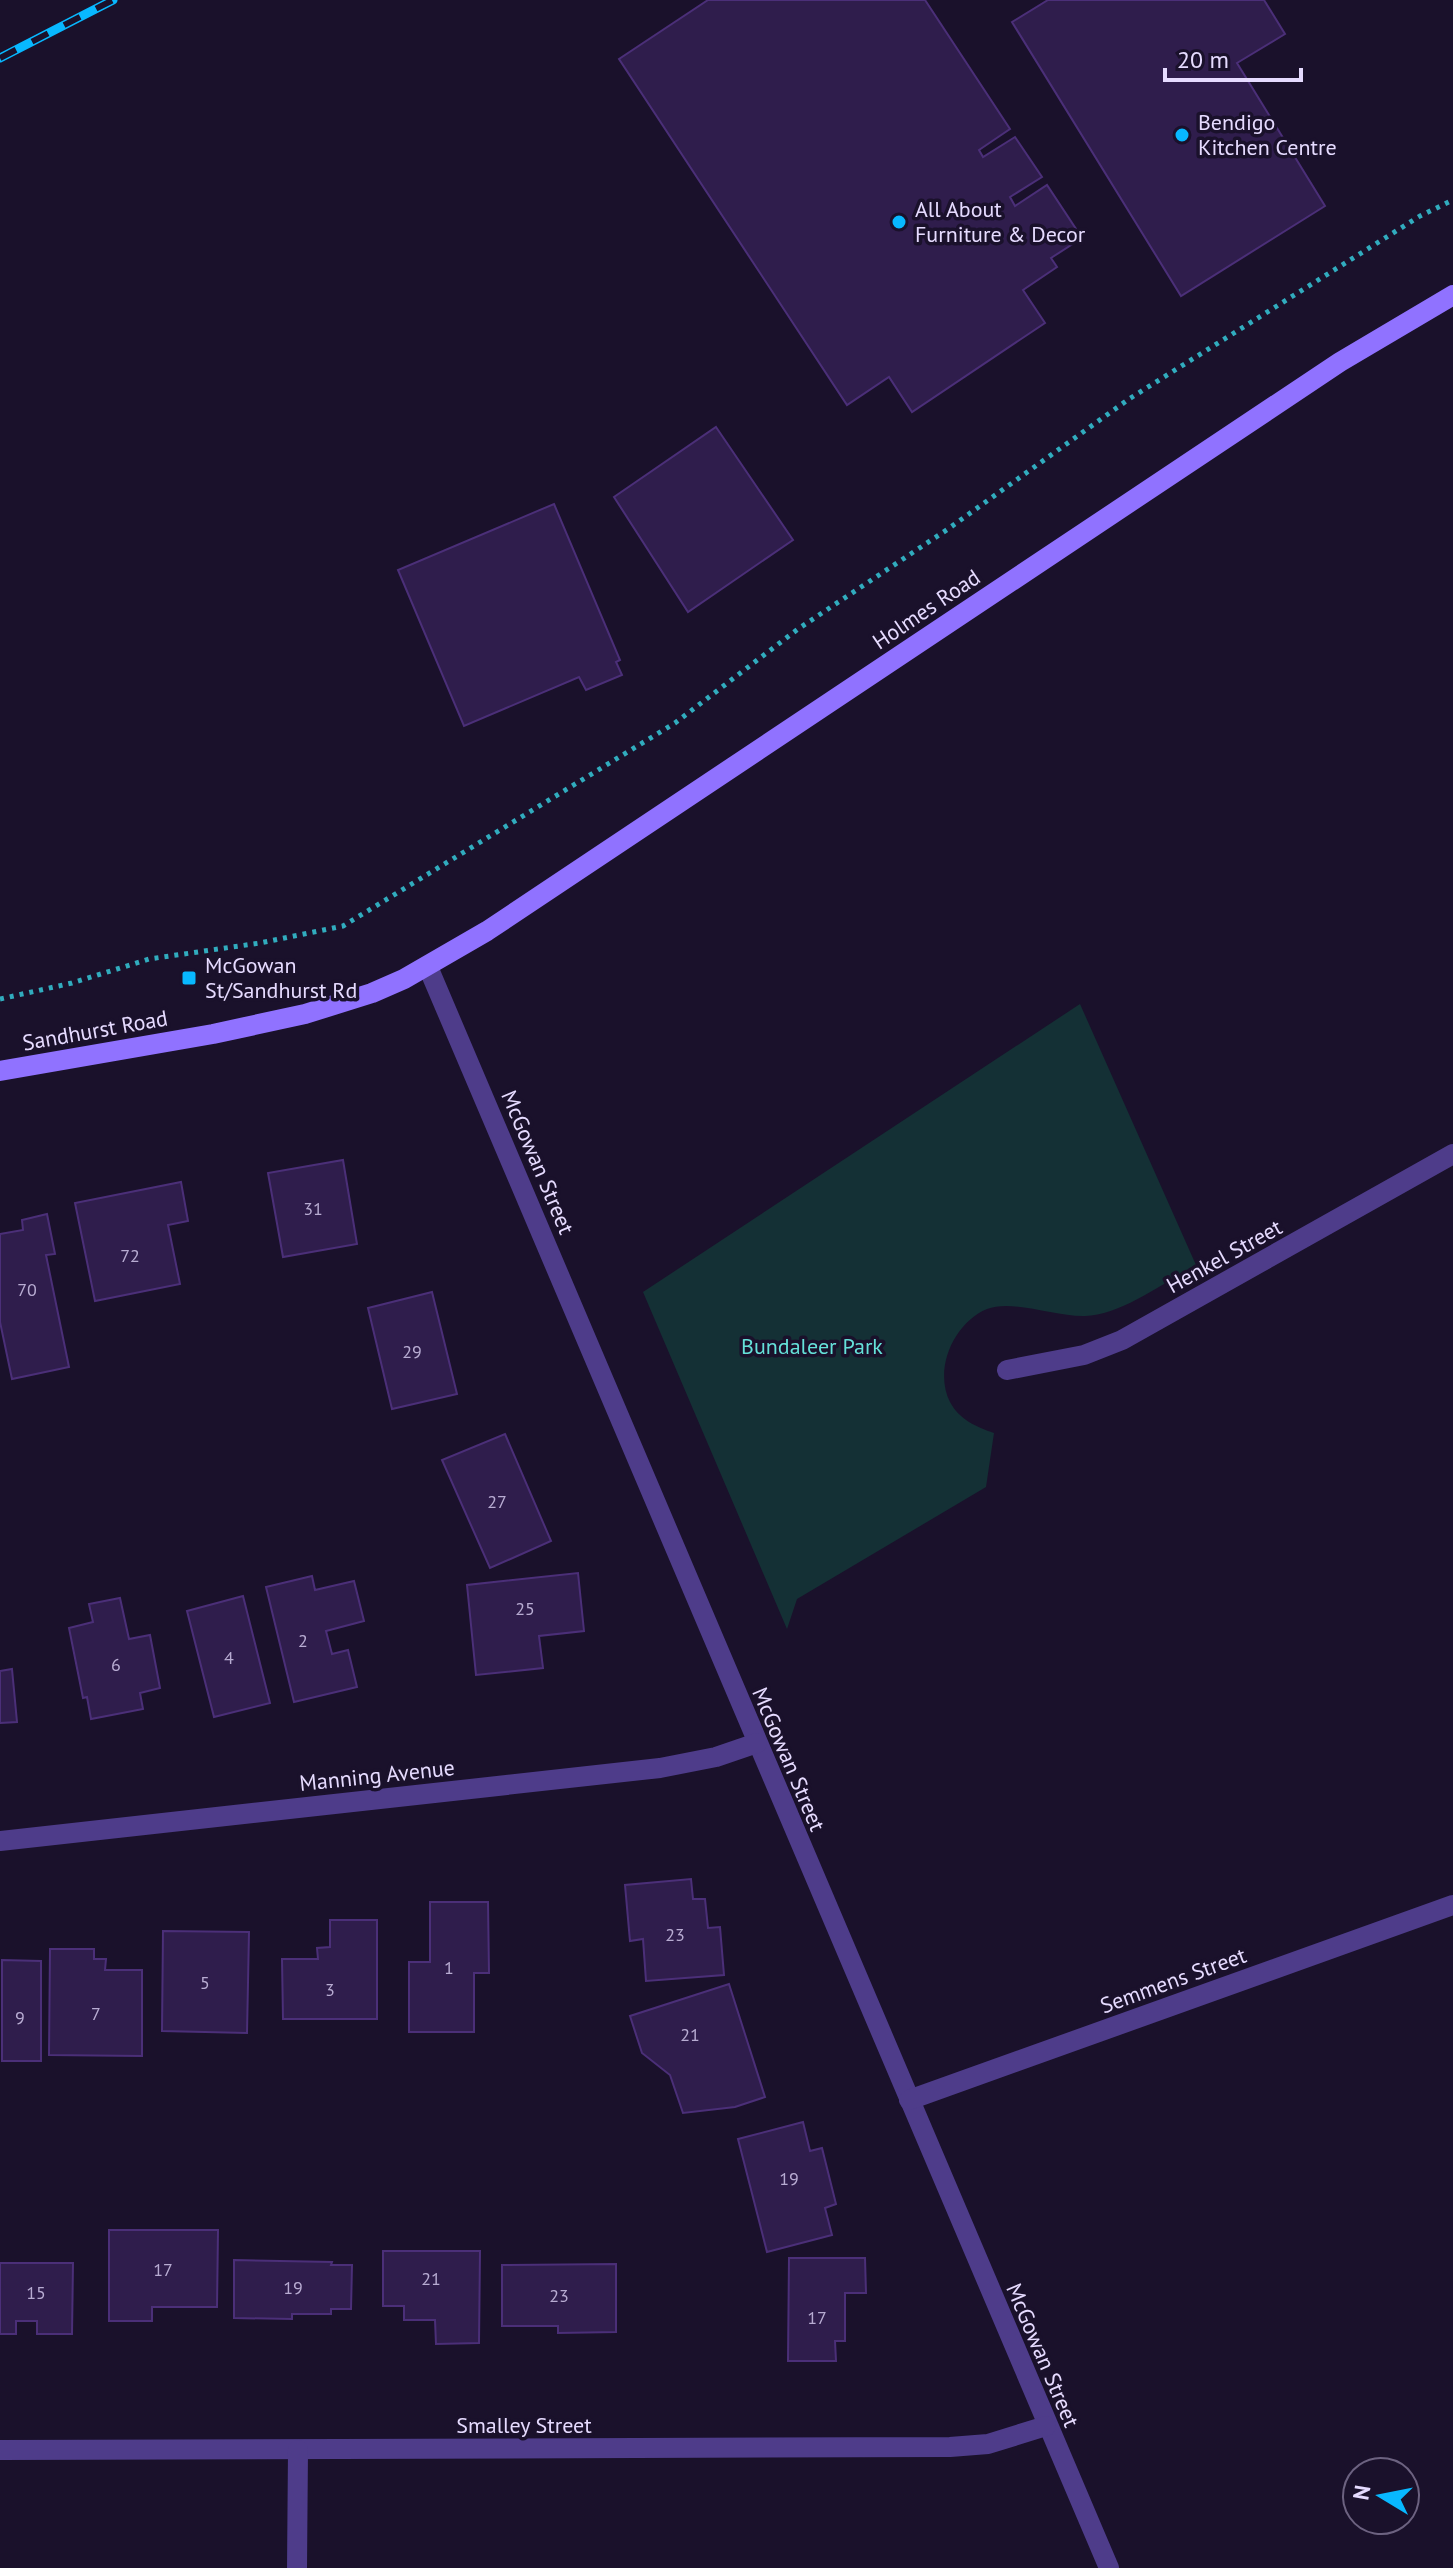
<svg xmlns="http://www.w3.org/2000/svg" width="1453" height="2568" font-family="'PT Sans',sans-serif">
<rect width="100%" height="100%" fill="#1a112b"/>
<path fill="#143035" d="M 1080,1004 L 1196,1265 C 1165,1282 1121,1315 1085,1316 C 1056,1317 1012,1299 987,1309 C 955,1322 933,1368 950,1402 C 959,1419 976,1427 994,1433 L 986,1487 L 797,1599 L 787,1629 L 643,1292 Z"/>
<g fill="#2f1d4c" stroke="#4b2f78" stroke-width="2">
<polygon points="708,0 925,0 1010,129 979,150 983,157 1015,137 1042,177 1010,197 1015,206 1047,185 1082,238 1051,258 1057,267 1023,290 1045,323 912,412 889,377 847,405 619,59"/>
<polygon points="1048,0 1264,0 1285,34 1237,63 1325,206 1181,296 1012,22"/>
<polygon points="716,427 793,540 688,612 614,497"/>
<polygon points="554,504 620,660 616,662 622,675 586,690 579,677 464,726 398,570"/>
<polygon points="343,1160 357,1244 283,1257 268,1173"/>
<polygon points="181,1182 188,1221 168,1225 180,1284 95,1301 75,1203"/>
<polygon points="47,1214 55,1254 46,1255 69,1367 12,1379 0,1322 0,1234 23,1230 22,1220"/>
<polygon points="432,1292 457,1394 392,1409 368,1308"/>
<polygon points="505,1434 551,1541 490,1568 442,1460"/>
<polygon points="578,1573 584,1631 539,1636 543,1668 476,1675 467,1585"/>
<polygon points="312,1576 315,1590 354,1581 364,1621 326,1631 332,1654 348,1650 357,1687 294,1702 266,1587"/>
<polygon points="243,1596 270,1703 214,1717 187,1611"/>
<polygon points="120,1598 129,1639 150,1635 160,1688 140,1693 143,1709 91,1719 87,1697 83,1698 69,1628 93,1622 89,1604"/>
<polygon points="12,1669 17,1722 0,1723 0,1671"/>
<polygon points="691,1879 693,1899 705,1899 708,1928 720,1927 724,1975 646,1981 643,1939 630,1941 625,1885"/>
<polygon points="430,1902 488,1902 489,1973 474,1973 474,2032 409,2032 409,1962 430,1962"/>
<polygon points="330,1920 377,1920 377,2019 283,2019 282,1959 318,1959 317,1948 330,1947"/>
<polygon points="163,1931 249,1932 247,2033 162,2031"/>
<polygon points="50,1949 94,1949 94,1959 106,1959 105,1970 142,1970 142,2056 49,2055"/>
<polygon points="2,1960 41,1961 41,2061 2,2061"/>
<polygon points="729,1984 765,2097 735,2107 683,2113 670,2075 642,2053 630,2016"/>
<polygon points="803,2122 810,2151 822,2148 836,2204 825,2208 832,2235 767,2252 738,2139"/>
<polygon points="109,2230 218,2230 217,2307 152,2307 152,2321 109,2321"/>
<polygon points="383,2251 480,2251 479,2343 436,2344 435,2320 404,2320 404,2306 383,2306"/>
<polygon points="789,2258 865,2258 866,2293 845,2293 845,2341 835,2341 836,2361 788,2361"/>
<polygon points="234,2260 332,2262 331,2265 352,2265 351,2309 331,2309 331,2314 292,2314 292,2319 234,2318"/>
<polygon points="0,2263 73,2263 72,2334 37,2334 37,2321 16,2321 16,2334 0,2334"/>
<polygon points="616,2264 616,2332 558,2333 558,2326 502,2326 502,2265"/>
</g>
<g fill="none" stroke-linecap="round" stroke-linejoin="round">
<polyline stroke="#31acbe" stroke-width="5" stroke-dasharray="4 6" stroke-linecap="butt" points="0,999 72,983 149,959 260,943 343,926 675,723 798,629 948,529 1129,399 1420,216 1453,200"/>
<g stroke="#4e3c8a" stroke-width="20">
<polyline points="428,967 1109,2568"/>
<polyline points="1007,1370 1084,1355 1122,1340 1453,1154"/>
<polyline points="0,1841 660,1768 716,1757 757,1743"/>
<polyline points="909,2100 1453,1905"/>
<polyline points="0,2450 950,2447 988,2444 1046,2426"/>
<polyline points="297,2568 298,2450"/>
</g>
<polyline stroke="#9072ff" stroke-width="20" points="0,1071 213,1034 305,1014 372,993 404,979 487,931 1340,362 1453,295"/>
<defs>
<polyline id="rail" points="0,58 113,0"/>
</defs>
<use href="#rail" stroke="#08b8ff" stroke-width="9"/>
<use href="#rail" stroke="#1a112b" stroke-width="6" stroke-dasharray="18" stroke-linecap="butt"/>
</g>
<g fill="#08b8ff" stroke="#1a112b" stroke-width="3">
<circle cx="1182" cy="135" r="8"/>
<circle cx="899" cy="222" r="8"/>
<rect x="181" y="970" width="16" height="16" rx="4"/>
</g>
<g text-anchor="middle" dominant-baseline="central" stroke-width="7" stroke-linejoin="round" paint-order="stroke">
<g font-size="18" fill="#b8acd2">
<text x="313" y="1208">31</text>
<text x="130" y="1255">72</text>
<text x="27" y="1289">70</text>
<text x="412" y="1351">29</text>
<text x="497" y="1501">27</text>
<text x="525" y="1608">25</text>
<text x="303" y="1640">2</text>
<text x="229" y="1657">4</text>
<text x="116" y="1664">6</text>
<text x="675" y="1934">23</text>
<text x="449" y="1967">1</text>
<text x="205" y="1982">5</text>
<text x="330" y="1989">3</text>
<text x="96" y="2013">7</text>
<text x="20" y="2017">9</text>
<text x="690" y="2034">21</text>
<text x="789" y="2178">19</text>
<text x="163" y="2269">17</text>
<text x="431" y="2278">21</text>
<text x="293" y="2287">19</text>
<text x="36" y="2292">15</text>
<text x="559" y="2295">23</text>
<text x="817" y="2317">17</text>
</g>
<g font-size="22" fill="#e6dbff" stroke="#1a112b" text-anchor="start">
<text x="1198" y="122">Bendigo<tspan x="1198" dy="25">Kitchen Centre</tspan></text>
<text x="915" y="209">All About<tspan x="915" dy="25">Furniture &amp; Decor</tspan></text>
<text x="205" y="965">McGowan<tspan x="205" dy="25">St/Sandhurst Rd</tspan></text>
</g>
<g font-size="22" fill="#e6dbff" stroke="#1a112b">
<text transform="translate(926 609) rotate(-34)">Holmes Road</text>
<text transform="translate(95 1030) rotate(-10)">Sandhurst Road</text>
<text transform="translate(538 1162) rotate(67)">McGowan Street</text>
<text transform="translate(1224 1256) rotate(-29)">Henkel Street</text>
<text transform="translate(789 1759) rotate(67)">McGowan Street</text>
<text transform="translate(377 1775) rotate(-6)">Manning Avenue</text>
<text transform="translate(1173 1980) rotate(-20)">Semmens Street</text>
<text transform="translate(1043 2355) rotate(67)">McGowan Street</text>
<text x="524" y="2425">Smalley Street</text>
</g>
<g font-size="22" fill="#65e1d9" stroke="#1a112b">
<text x="812" y="1346">Bundaleer Park</text>
</g>
</g>
<g transform="translate(1381 2496) rotate(280)"><circle r="38" fill="#1a112b" stroke="#6c6280" stroke-width="2"/>
<path d="M0-6L14 30L0 20L-14 30Z" fill="#08b8ff"/>
<text y="-12" font-size="22" font-weight="bold" text-anchor="middle" fill="#e6dbff">N</text>
</g>
<path d="M1165 68v12h136v-12" fill="none" stroke="#e6dbff" stroke-width="4"/>
<text x="1177" y="68" font-size="24" fill="#e6dbff" stroke="#1a112b" stroke-width="6" paint-order="stroke">20 m</text>
</svg>
